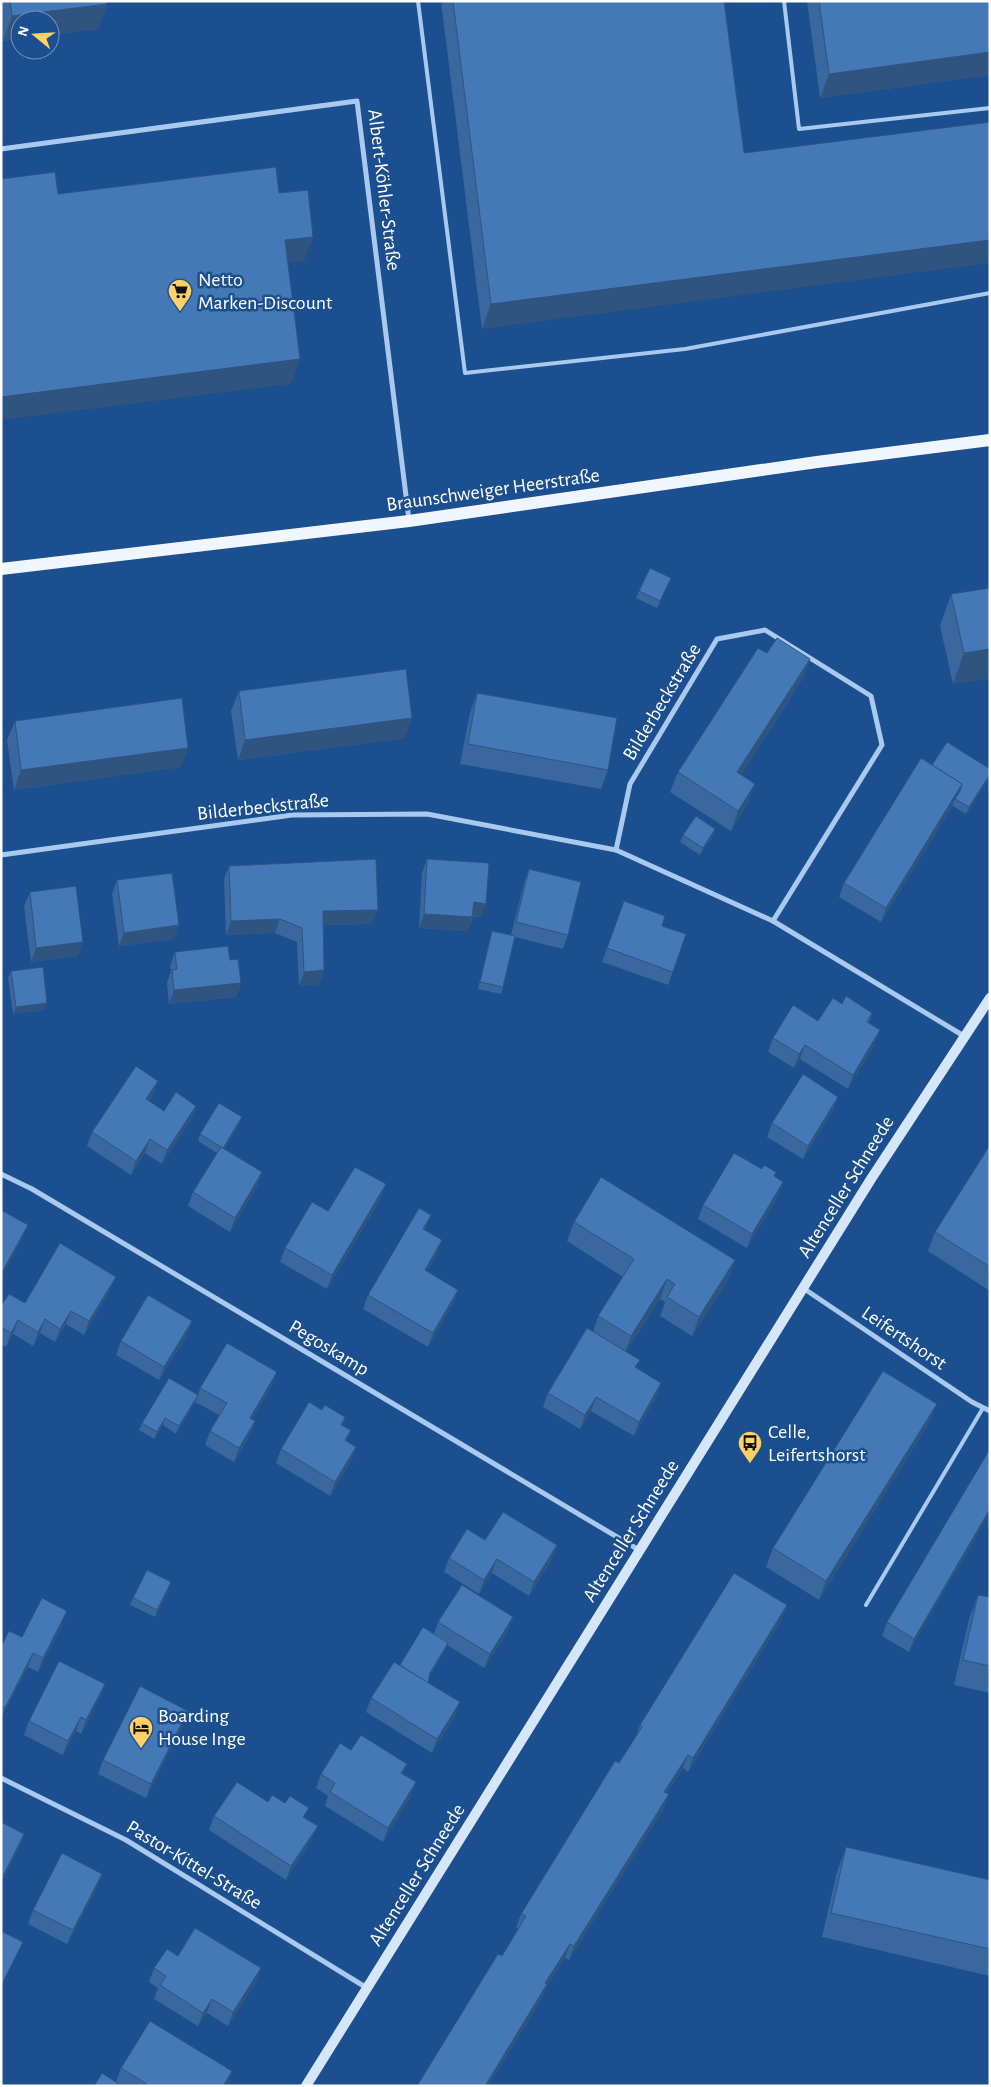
<svg xmlns="http://www.w3.org/2000/svg" width="991" height="2087" font-family="'Alegreya Sans',sans-serif">
<rect width="100%" height="100%" fill="#1b4f8f"/>
<g fill="none" stroke-linecap="round" stroke-linejoin="round">
<g stroke="#a9c9ee" stroke-width="4">
<polyline points="418,1 465,373 685,349 990,293"/>
<polyline points="784,1 799,129 990,108"/>
<polyline points="866,1605 983,1408"/>
</g>
<g stroke="#a9c9ee" stroke-width="5">
<polyline points="1,149 357,101 409,520"/>
<polyline points="616,850 630,784 717,639 765,630 871,696 882,745 773,921"/>
<polyline points="1,855 292,815 427,814 616,850 773,921 964,1036"/>
<polyline points="1,1174 32,1189 639,1550"/>
<polyline points="803,1288 972,1402 990,1411"/>
<polyline points="1,1778 126,1840 367,1988"/>
</g>
<polyline stroke="#d6e6fa" stroke-width="10" points="306,2086 871,1179 990,998"/>
<polyline stroke="#f0f6ff" stroke-width="12" points="1,569 409,521 817,462 990,440"/>
</g>
<g fill="#3a679d">
<polygon points="1,1 107,1 107,4 98,29 50,35 50,20 20,20 20,39 3,41 1,24"/>
<polygon points="441,1 724,1 744,153 482,329"/>
<polygon points="807,1 990,1 990,75 820,98"/>
<polygon points="668,585 657,608 636,598 639,591"/>
<polygon points="990,588 953,684 940,626 951,594"/>
<polygon points="767,653 810,659 803,678 741,775 748,803 731,831 670,792 678,772"/>
<polygon points="239,691 405,738 238,760 231,711"/>
<polygon points="477,693 608,770 601,789 460,764 470,713"/>
<polygon points="15,721 181,767 14,790 7,740"/>
<polygon points="932,765 990,769 990,777 966,814 953,806 953,805 881,922 839,897 844,883"/>
<polygon points="715,829 713,836 700,855 680,842 683,835"/>
<polygon points="427,859 481,917 473,917 467,931 419,928 422,873"/>
<polygon points="229,866 372,924 323,925 324,970 319,984 299,986 297,942 275,933 226,935 224,879"/>
<polygon points="529,869 568,935 563,949 515,937 503,987 501,994 478,989 490,938 492,931 511,935 524,883"/>
<polygon points="117,880 174,939 119,946 112,894"/>
<polygon points="30,892 78,956 31,962 24,906"/>
<polygon points="624,901 662,926 686,934 668,985 602,962"/>
<polygon points="175,952 230,960 241,983 236,997 169,1004 167,983 171,971 170,966"/>
<polygon points="11,971 45,1010 13,1014 8,978"/>
<polygon points="842,1004 872,1013 869,1022 875,1044 848,1089 800,1059 794,1068 768,1052 773,1038 818,1021"/>
<polygon points="153,1095 149,1101 164,1111 196,1106 191,1119 162,1164 145,1153 131,1175 87,1146 92,1132"/>
<polygon points="838,1097 833,1110 803,1159 767,1137 772,1123"/>
<polygon points="239,1124 224,1149 262,1172 257,1186 230,1232 188,1206 193,1192 217,1153 198,1141 200,1134"/>
<polygon points="990,1145 990,1291 928,1251 935,1232"/>
<polygon points="774,1177 778,1196 747,1248 698,1219 703,1205"/>
<polygon points="381,1198 327,1289 280,1262 285,1248 328,1211"/>
<polygon points="574,1222 735,1260 728,1280 692,1336 660,1316 665,1302 660,1299 626,1352 637,1368 661,1383 656,1397 634,1436 591,1411 580,1429 543,1407 548,1393 593,1332 598,1316 623,1277 567,1241"/>
<polygon points="425,1231 437,1254 427,1271 458,1290 453,1304 428,1347 363,1309 368,1295"/>
<polygon points="110,1290 84,1335 66,1324 55,1342 40,1333 33,1346 13,1334 6,1347 1,1344 1,1306"/>
<polygon points="192,1321 187,1335 159,1380 116,1355 121,1341"/>
<polygon points="272,1386 252,1419 255,1421 250,1435 234,1462 205,1445 210,1431 219,1415 195,1402 176,1434 163,1425 154,1439 139,1430 142,1423 198,1395 200,1388"/>
<polygon points="322,1410 345,1417 342,1426 347,1442 356,1447 351,1461 330,1496 276,1463 281,1449"/>
<polygon points="929,1423 819,1600 766,1567 773,1548"/>
<polygon points="990,1449 909,1652 882,1636 887,1622"/>
<polygon points="485,1540 557,1545 552,1559 529,1596 492,1573 479,1594 444,1572 449,1558"/>
<polygon points="169,1589 155,1617 130,1605 133,1598"/>
<polygon points="978,1595 990,1597 990,1693 954,1685 969,1619"/>
<polygon points="513,1617 508,1631 484,1668 447,1645 445,1650 429,1677 428,1683 455,1716 432,1753 366,1712 371,1698 400,1665 434,1634 438,1622"/>
<polygon points="782,1619 688,1772 683,1768 667,1793 664,1808 569,1960 565,1958 546,1987 542,1998 488,2086 417,2086 502,1956 518,1929 516,1928 521,1914 636,1737 640,1725"/>
<polygon points="62,1625 38,1672 28,1667 1,1718 1,1647 22,1637"/>
<polygon points="105,1684 100,1698 81,1734 76,1731 63,1755 24,1735 29,1721"/>
<polygon points="183,1725 146,1798 98,1774 103,1760"/>
<polygon points="351,1750 403,1774 411,1796 383,1842 325,1806 328,1796 316,1788 321,1774"/>
<polygon points="268,1802 305,1818 312,1839 286,1880 209,1830 214,1816"/>
<polygon points="1,1822 24,1834 19,1847 1,1883"/>
<polygon points="846,1847 990,1880 990,1976 822,1937 837,1872"/>
<polygon points="97,1888 67,1944 28,1924 33,1910"/>
<polygon points="178,1956 256,1982 228,2026 207,2013 198,2026 154,1999 158,1988 149,1982 154,1968"/>
<polygon points="121,2068 232,2071 226,2086 122,2086 116,2082"/>
</g>
<g fill="#305480">
<polygon points="107,4 98,29 50,35 50,20 20,20 20,39 3,41 12,16"/>
<polygon points="990,52 990,75 820,98 829,74"/>
<polygon points="313,237 304,261 276,264 285,240"/>
<polygon points="990,240 990,263 482,329 491,304"/>
<polygon points="300,359 291,384 1,420 1,397"/>
<polygon points="990,649 990,679 953,684 964,653"/>
<polygon points="810,659 803,678 730,792 737,772"/>
<polygon points="412,718 405,738 238,760 245,740"/>
<polygon points="188,748 181,767 14,790 21,770"/>
<polygon points="990,774 990,777 966,814 969,807"/>
<polygon points="755,784 748,803 731,831 738,811"/>
<polygon points="962,784 957,798 955,799 953,805 881,922 886,908"/>
<polygon points="715,829 713,836 700,855 703,848"/>
<polygon points="474,902 486,904 481,917 469,916"/>
<polygon points="378,910 372,924 318,925 323,911"/>
<polygon points="424,914 472,917 467,931 419,928"/>
<polygon points="280,919 275,933 226,935 231,921"/>
<polygon points="179,925 174,939 119,946 124,933"/>
<polygon points="83,942 78,956 31,962 36,948"/>
<polygon points="324,970 319,984 299,986 304,972"/>
<polygon points="241,983 236,997 169,1004 174,990"/>
<polygon points="47,1003 45,1010 13,1014 16,1007"/>
<polygon points="880,1030 875,1044 848,1089 853,1075"/>
<polygon points="805,1045 800,1059 794,1068 799,1054"/>
<polygon points="158,1081 153,1095 141,1113 146,1099"/>
<polygon points="838,1097 833,1110 803,1159 808,1146"/>
<polygon points="196,1106 191,1119 162,1164 167,1150"/>
<polygon points="242,1117 239,1124 220,1155 223,1148"/>
<polygon points="150,1139 145,1153 131,1175 136,1161"/>
<polygon points="262,1172 257,1186 230,1232 235,1218"/>
<polygon points="783,1182 778,1196 747,1248 752,1234"/>
<polygon points="386,1184 381,1198 327,1289 332,1275"/>
<polygon points="431,1215 426,1229 418,1243 423,1229"/>
<polygon points="28,1225 23,1238 1,1279 1,1274"/>
<polygon points="442,1240 437,1254 420,1283 425,1270"/>
<polygon points="735,1260 728,1280 692,1336 699,1317"/>
<polygon points="116,1277 110,1290 84,1335 89,1321"/>
<polygon points="667,1279 660,1299 624,1356 631,1336"/>
<polygon points="458,1290 453,1304 428,1347 433,1333"/>
<polygon points="71,1311 66,1324 55,1342 60,1329"/>
<polygon points="45,1319 40,1333 33,1346 38,1332"/>
<polygon points="18,1320 13,1334 6,1347 11,1333"/>
<polygon points="192,1321 187,1335 159,1380 164,1367"/>
<polygon points="277,1372 272,1386 245,1431 250,1418"/>
<polygon points="661,1383 656,1397 634,1436 639,1422"/>
<polygon points="198,1395 195,1402 176,1434 179,1426"/>
<polygon points="596,1397 591,1411 580,1429 585,1415"/>
<polygon points="937,1404 929,1423 819,1600 826,1581"/>
<polygon points="165,1418 163,1425 154,1439 157,1432"/>
<polygon points="255,1421 250,1435 234,1462 239,1448"/>
<polygon points="351,1430 346,1444 345,1440"/>
<polygon points="356,1447 351,1461 330,1496 335,1482"/>
<polygon points="990,1509 990,1514 909,1652 914,1639"/>
<polygon points="557,1545 552,1559 529,1596 534,1582"/>
<polygon points="497,1559 492,1573 479,1594 484,1580"/>
<polygon points="171,1582 169,1589 155,1617 157,1610"/>
<polygon points="787,1605 782,1619 688,1772 693,1758"/>
<polygon points="67,1611 62,1625 38,1672 43,1658"/>
<polygon points="513,1617 508,1631 484,1668 490,1654"/>
<polygon points="448,1643 445,1650 428,1680 430,1673"/>
<polygon points="33,1653 28,1667 1,1718 5,1708"/>
<polygon points="105,1684 100,1698 81,1734 86,1720"/>
<polygon points="460,1702 455,1716 432,1753 437,1739"/>
<polygon points="188,1711 183,1725 146,1798 151,1784"/>
<polygon points="81,1717 76,1731 63,1755 68,1741"/>
<polygon points="688,1755 683,1768 659,1805 664,1792"/>
<polygon points="407,1764 402,1778 401,1773"/>
<polygon points="416,1782 411,1796 383,1842 388,1828"/>
<polygon points="669,1794 664,1808 569,1960 574,1946"/>
<polygon points="318,1826 312,1839 286,1880 291,1866"/>
<polygon points="24,1834 19,1847 1,1883 4,1874"/>
<polygon points="102,1874 97,1888 67,1944 73,1930"/>
<polygon points="23,1942 20,1949 1,1987 2,1984"/>
<polygon points="570,1944 565,1958 546,1987 542,1998 488,2086 485,2086 545,1983"/>
<polygon points="261,1968 256,1982 228,2026 233,2012"/>
<polygon points="212,1999 207,2013 198,2026 203,2013"/>
<polygon points="232,2071 226,2086 223,2086"/>
</g>
<g fill="#4478b7" stroke="#305480">
<polygon points="10,1 107,1 107,4 12,16"/>
<polygon points="453,1 724,1 744,153 990,122 990,240 491,304"/>
<polygon points="819,1 990,1 990,52 829,74"/>
<polygon points="276,167 279,193 308,190 313,237 285,240 300,359 1,397 1,179 55,172 58,194"/>
<polygon points="650,568 671,578 660,601 639,591"/>
<polygon points="990,588 990,649 964,653 951,594"/>
<polygon points="777,638 810,659 737,772 755,784 738,811 678,772 758,648 767,653"/>
<polygon points="406,669 412,718 245,740 239,691"/>
<polygon points="477,693 617,718 608,770 468,744"/>
<polygon points="182,698 188,748 21,770 15,721"/>
<polygon points="947,742 990,769 990,774 969,807 955,799 960,791 962,784 932,765"/>
<polygon points="921,758 962,784 886,908 844,883"/>
<polygon points="696,816 715,829 703,848 683,835"/>
<polygon points="376,859 378,910 323,911 324,970 304,972 302,928 280,919 231,921 229,866"/>
<polygon points="427,859 489,863 486,904 474,902 472,917 424,914"/>
<polygon points="529,869 581,882 568,935 516,922"/>
<polygon points="172,873 179,925 124,933 117,880"/>
<polygon points="76,886 83,942 36,948 30,892"/>
<polygon points="624,901 665,916 662,926 686,934 673,972 607,948"/>
<polygon points="492,931 515,936 503,987 480,982"/>
<polygon points="228,946 230,960 238,959 241,983 174,990 172,970 177,969 175,952"/>
<polygon points="43,967 47,1003 16,1007 11,971"/>
<polygon points="846,996 872,1013 867,1022 880,1030 853,1075 805,1045 799,1054 773,1038 793,1005 818,1021 833,998 842,1004"/>
<polygon points="136,1066 158,1081 146,1099 164,1111 176,1092 196,1106 167,1150 150,1139 136,1161 92,1132"/>
<polygon points="803,1074 838,1097 808,1146 772,1123"/>
<polygon points="219,1103 242,1117 223,1148 200,1134"/>
<polygon points="990,1145 990,1267 935,1232"/>
<polygon points="221,1147 262,1172 235,1218 193,1192"/>
<polygon points="734,1153 762,1169 764,1165 776,1172 774,1176 783,1182 752,1234 703,1205"/>
<polygon points="355,1167 386,1184 332,1275 285,1248 312,1202 328,1211"/>
<polygon points="601,1177 735,1260 699,1317 667,1297 675,1284 667,1279 631,1336 598,1316 634,1259 574,1222"/>
<polygon points="419,1208 431,1215 423,1229 442,1240 425,1270 458,1290 433,1333 368,1295"/>
<polygon points="1,1210 28,1225 1,1274"/>
<polygon points="60,1243 116,1277 89,1321 71,1311 60,1329 45,1319 38,1332 18,1320 11,1333 1,1327 1,1306 9,1294 25,1303"/>
<polygon points="148,1295 192,1321 164,1367 121,1341"/>
<polygon points="587,1328 640,1360 635,1367 661,1383 639,1422 596,1397 585,1415 548,1393"/>
<polygon points="227,1343 277,1372 250,1418 255,1421 239,1448 210,1431 227,1403 200,1388"/>
<polygon points="883,1371 937,1404 826,1581 773,1548"/>
<polygon points="169,1378 198,1395 179,1426 165,1418 157,1432 142,1423"/>
<polygon points="309,1402 322,1410 325,1405 345,1417 341,1425 351,1430 345,1440 356,1447 335,1482 281,1449"/>
<polygon points="990,1449 990,1509 914,1639 887,1622"/>
<polygon points="503,1512 557,1545 534,1582 497,1559 484,1580 449,1558 467,1529 485,1540"/>
<polygon points="147,1570 171,1582 157,1610 133,1598"/>
<polygon points="734,1573 787,1605 693,1758 688,1755 664,1792 669,1794 574,1946 570,1944 545,1983 547,1984 485,2086 417,2086 498,1954 502,1956 526,1916 521,1914 615,1761 619,1763 642,1727 640,1725"/>
<polygon points="462,1585 513,1617 490,1654 438,1622"/>
<polygon points="978,1595 990,1597 990,1666 963,1660"/>
<polygon points="42,1598 67,1611 43,1658 33,1653 5,1708 1,1706 1,1647 9,1631 22,1637"/>
<polygon points="423,1627 448,1643 430,1673 428,1683 400,1665"/>
<polygon points="59,1661 105,1684 86,1720 81,1717 68,1741 29,1721"/>
<polygon points="394,1662 460,1702 437,1739 371,1698"/>
<polygon points="140,1686 188,1711 151,1784 103,1760"/>
<polygon points="361,1735 407,1764 401,1773 416,1782 388,1828 330,1792 335,1783 321,1774 340,1743 351,1750"/>
<polygon points="237,1782 268,1802 272,1795 285,1803 290,1796 309,1808 303,1817 318,1826 291,1866 214,1816"/>
<polygon points="1,1822 24,1834 4,1874 1,1873"/>
<polygon points="846,1847 990,1880 990,1949 831,1913"/>
<polygon points="62,1853 102,1874 73,1930 33,1910"/>
<polygon points="195,1928 261,1968 233,2012 212,1999 203,2013 160,1985 166,1976 154,1968 167,1949 178,1956"/>
<polygon points="3,1932 23,1942 2,1984 1,1936"/>
<polygon points="150,2021 232,2071 223,2086 150,2086 121,2068"/>
<polygon points="102,2073 122,2086 94,2086"/>
</g>
<defs>
<symbol id="supermarket-pin" viewBox="-11 -11 22 30"><path d="M0 17L-7.5 6A9.5 9.5 0 1 1 7.5 6Z" fill="#ffd166" stroke="#1b4f8f"/><path d="M-6-5.5h2.5l.6 2H6L4.5 2H-2.5L-4.4-4H-6ZM-1.5 3.2a1.3 1.3 0 1 0 .1 0ZM3 3.2a1.3 1.3 0 1 0 .1 0Z" fill="#111"/></symbol>
<symbol id="bus-pin" viewBox="-11 -11 22 30"><path d="M0 17L-7.5 6A9.5 9.5 0 1 1 7.5 6Z" fill="#ffd166" stroke="#1b4f8f"/><path d="M-5-6H5V4H4V6H2V4H-2V6H-4V4H-5ZM-3.5-4V0h7V-4ZM-3.5 1.2v1.5H-2V1.2ZM2 1.2v1.5H3.5V1.2Z" fill="#111"/></symbol>
<symbol id="hotel-pin" viewBox="-11 -11 22 30"><path d="M0 17L-7.5 6A9.5 9.5 0 1 1 7.5 6Z" fill="#ffd166" stroke="#1b4f8f"/><path d="M-6-4.5h1.5V1H6V5H4.5V3h-9V5H-6ZM-4 0a1.8 1.8 0 1 1 3.6 0ZM.5 0V-2.5h3Q6-2.5 6 0Z" fill="#111"/></symbol>
</defs>
<g fill-rule="evenodd">
<use href="#supermarket-pin" x="166" y="277" width="28" height="38"/>
<use href="#bus-pin" x="736" y="1429" width="28" height="38"/>
<use href="#hotel-pin" x="127" y="1714" width="28" height="38"/>
</g>
<g text-anchor="middle" dominant-baseline="central" stroke-width="5" stroke-linejoin="round" paint-order="stroke">
<g font-size="20" fill="#fff" stroke="#1b4f8f">
<text transform="translate(384 190) rotate(83)">Albert-Köhler-Straße</text>
<text transform="translate(493 490) rotate(-8)">Braunschweiger Heerstraße</text>
<text transform="translate(662 702) rotate(-59)">Bilderbeckstraße</text>
<text transform="translate(263 807) rotate(-6)">Bilderbeckstraße</text>
<text transform="translate(846 1187) rotate(-58)">Altenceller Schneede</text>
<text transform="translate(904 1338) rotate(34)">Leifertshorst</text>
<text transform="translate(329 1348) rotate(31)">Pegoskamp</text>
<text transform="translate(631 1531) rotate(-58)">Altenceller Schneede</text>
<text transform="translate(194 1865) rotate(31)">Pastor-Kittel-Straße</text>
<text transform="translate(417 1875) rotate(-58)">Altenceller Schneede</text>
</g>
<g font-size="20" fill="#fff" stroke="#1b4f8f" text-anchor="start">
<text x="198" y="280">Netto<tspan x="198" dy="23">Marken-Discount</tspan></text>
<text x="768" y="1432">Celle,<tspan x="768" dy="23">Leifertshorst</tspan></text>
<text x="158" y="1716">Boarding<tspan x="158" dy="23">House Inge</tspan></text>
</g>
</g>
<rect width="991" height="2087" fill="none" stroke="#ffffff" stroke-width="5"/>
<g transform="translate(35 35) rotate(288)"><circle r="24" fill="#1b4f8f" stroke="#7695bc"/>
<path d="M0-4L9 19L0 12L-9 19Z" fill="#ffd166"/>
<text y="-8" font-size="14" font-weight="bold" text-anchor="middle" fill="#ffffff">N</text>
</g>
</svg>
